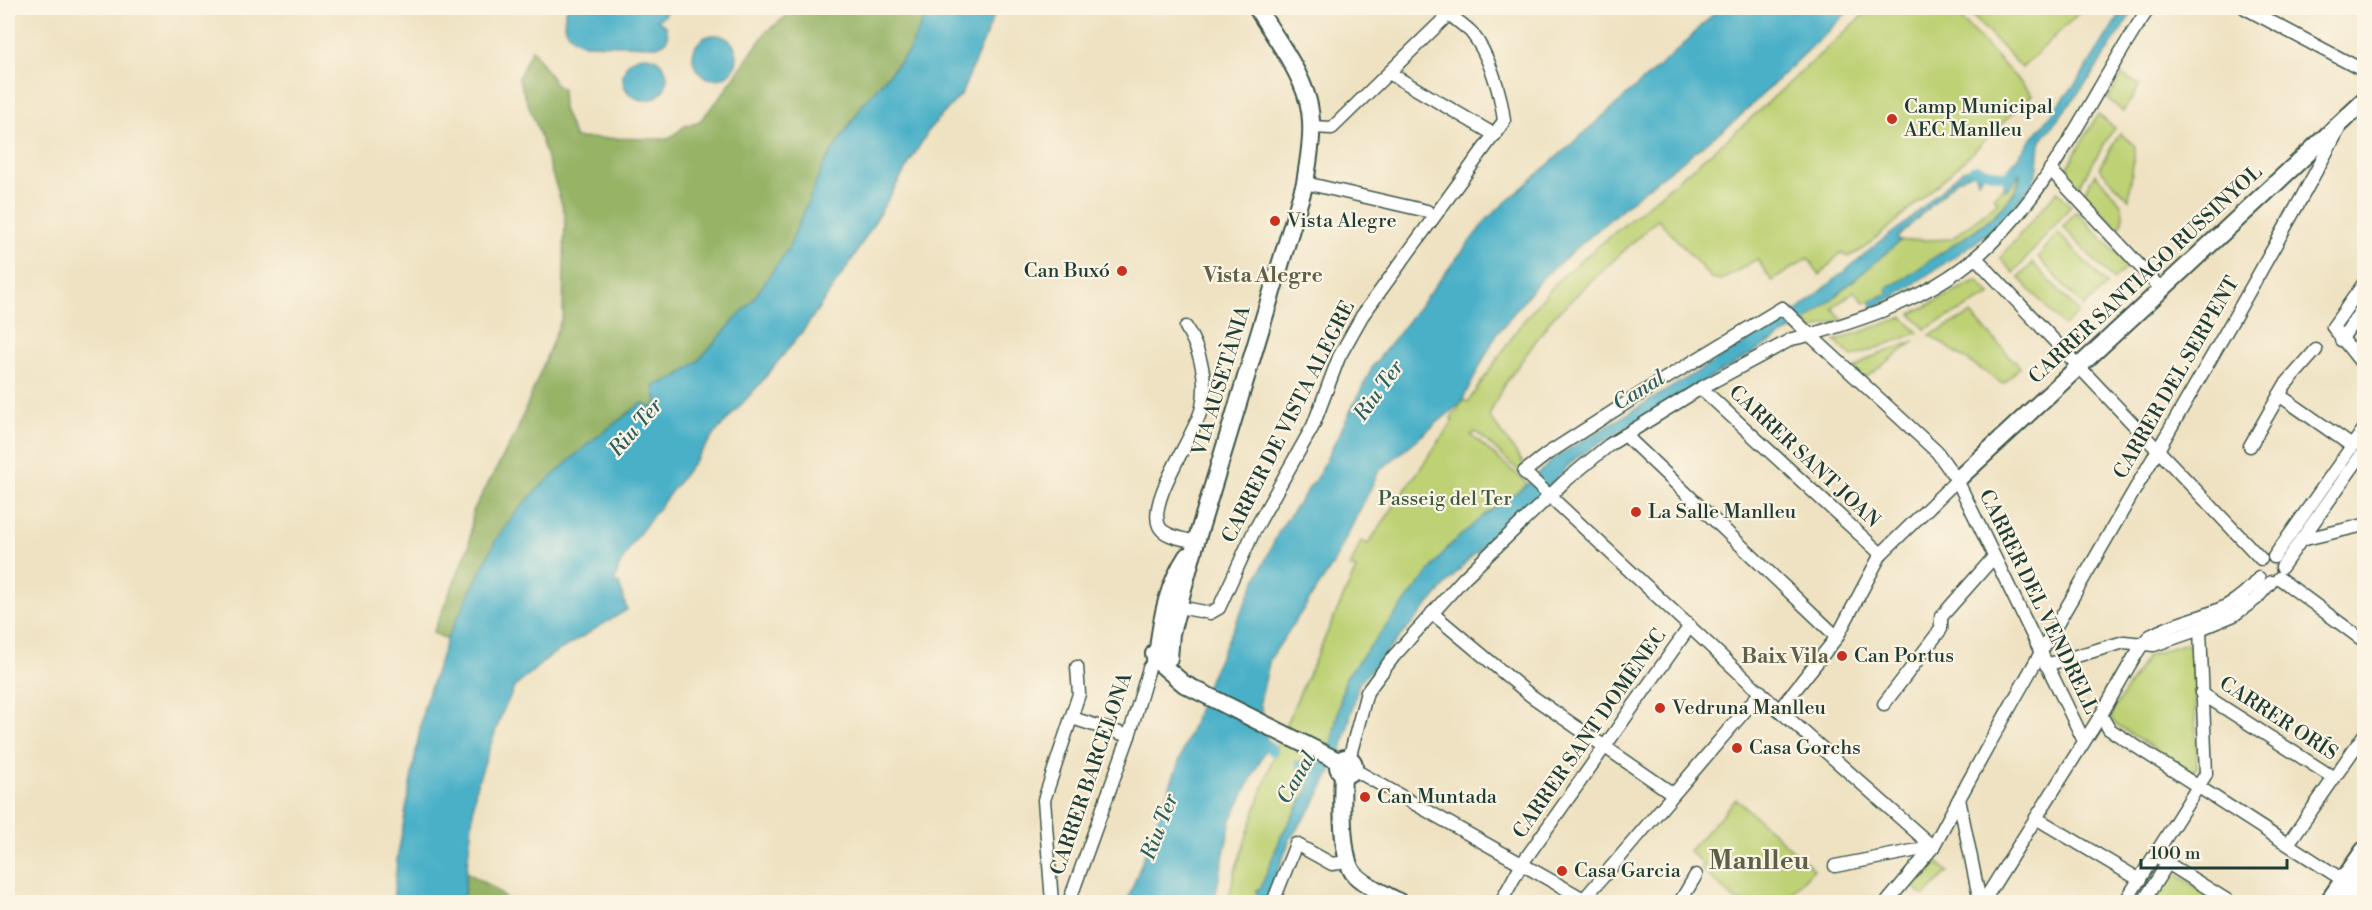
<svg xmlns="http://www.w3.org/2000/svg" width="2372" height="910" font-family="'Libre Bodoni',serif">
<rect width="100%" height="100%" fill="#fcf5e5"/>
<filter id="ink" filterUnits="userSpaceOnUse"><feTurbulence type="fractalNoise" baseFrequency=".0167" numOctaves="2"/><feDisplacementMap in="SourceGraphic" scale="12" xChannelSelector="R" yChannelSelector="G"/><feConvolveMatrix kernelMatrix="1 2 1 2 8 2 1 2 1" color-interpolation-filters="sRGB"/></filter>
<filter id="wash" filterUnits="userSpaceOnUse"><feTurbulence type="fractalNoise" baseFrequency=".008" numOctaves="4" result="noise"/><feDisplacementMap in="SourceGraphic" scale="24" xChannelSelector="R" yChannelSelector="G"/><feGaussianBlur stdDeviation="1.35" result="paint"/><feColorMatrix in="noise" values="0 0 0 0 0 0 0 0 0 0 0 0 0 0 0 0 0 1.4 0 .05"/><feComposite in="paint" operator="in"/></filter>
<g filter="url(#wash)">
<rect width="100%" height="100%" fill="#efe2c2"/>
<g fill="#bed175" stroke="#6e8754" stroke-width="1.5">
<polygon points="1871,8 1895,8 1892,12 1897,8 1951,8 2032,95 1953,171 1891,226 1860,251 1847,257 1841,252 1820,275 1808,258 1772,281 1757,259 1722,280 1711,278 1658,219 1553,317 1502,388 1489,416 1524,464 1519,471 1476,432 1471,435 1528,484 1483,516 1407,601 1344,683 1330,749 1285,726 1356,569 1350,567 1361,541 1368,544 1453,421 1451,418 1464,400 1468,402 1521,324 1560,278 1739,129"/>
<polygon points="1965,8 2078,8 2081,11 2022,68"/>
<polygon points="2122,75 2140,85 2123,112 2108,98"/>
<polygon points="2098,114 2114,128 2079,186 2065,171"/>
<polygon points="2120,133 2135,146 2129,199 2099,168"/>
<path d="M 2020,172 C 2017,209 1960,240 1932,259 C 1919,268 1904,281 1889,286 L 1889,293 L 1865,303 L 1854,291 L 1833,308 L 1842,319 L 1812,330 L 1805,322 L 1900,241 L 1951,239 L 1998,202 L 1994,197 L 2003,187 L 2006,189 Z"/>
<path d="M 2095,174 C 2111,192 2132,205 2119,229 L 2084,192 Z"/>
<polygon points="2057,191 2071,206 2014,273 2000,258"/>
<polygon points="2076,211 2128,266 2113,280 2063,227"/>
<polygon points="2058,233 2107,285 2084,307 2038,257"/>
<polygon points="2033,263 2079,312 2064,326 2019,278"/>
<polygon points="1977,280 1991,295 1925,329 1911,314"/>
<polygon points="1971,314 2020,367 2003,384 1930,335"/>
<polygon points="1903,317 1918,333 1852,357 1835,341"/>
<polygon points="1915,341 1865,378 1855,369 1869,358"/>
<polygon points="2186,643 2193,649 2197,768 2190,772 2114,723 2111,714 2147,656"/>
<polygon points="1280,737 1325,760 1282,834 1261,887 1257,890 1257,902 1228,902 1235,871"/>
<polygon points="1736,799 1814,869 1783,902 1738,902 1700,868 1703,864 1689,851"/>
<polygon points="1934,858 1948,872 1924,896 1909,883"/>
<polygon points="2172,872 2222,902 2153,902"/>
</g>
<g fill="#96b366" stroke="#5a784d" stroke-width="1.5">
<polygon points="797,8 929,8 909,51 864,103 824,164 788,249 752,302 698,361 676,377 655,386 657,402 653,408 642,403 589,443 517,511 496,540 447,639 433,633 469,546 473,511 516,433 563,315 565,214 537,127 518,78 532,49 556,85 562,89 563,109 575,138 669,139 685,126 698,123 719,99 766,32"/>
<polygon points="466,872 495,889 509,902 463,902"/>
</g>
<g fill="#49b0c8" stroke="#34767e" stroke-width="1.5">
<path d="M 567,8 L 668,8 L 664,16 L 657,20 L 666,26 L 668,37 L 664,43 L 657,46 L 585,44 C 568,39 560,25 567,8 Z"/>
<polygon points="929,8 997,8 961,95 930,128 852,260 805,328 759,385 717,431 633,542 618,569 614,585 619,583 627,610 550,656 515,687 502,713 476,787 463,902 393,902 397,860 424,706 447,639 496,540 517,511 541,486 589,443 642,403 654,408 657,402 654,386 677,377 698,361 752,301 788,249 824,164 864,103 909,51"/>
<polygon points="1719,8 1852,8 1735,121 1639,194 1541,279 1496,335 1461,403 1379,471 1332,566 1270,659 1260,702 1268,745 1231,820 1214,902 1127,902 1210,678 1280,529 1319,474 1373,366 1488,218 1681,47"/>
<path d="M 2124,8 L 2135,8 L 2090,78 L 2040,142 L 2038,167 L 2033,183 L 2007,216 L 1976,242 L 1894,297 L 1873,308 L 1870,301 L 1889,293 L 1886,289 L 1889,286 C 1904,281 1919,268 1932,259 C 1956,243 2024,204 2020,172 L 2018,177 L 2006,190 L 2003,187 L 2009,168 L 2080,78 Z"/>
<circle cx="715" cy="57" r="22"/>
<circle cx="645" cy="78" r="22"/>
<polygon points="1981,166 1985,173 1978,181 1975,172 1957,180 1897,238 1900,241 1805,322 1577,457 1535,499 1468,560 1359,683 1341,753 1314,804 1290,839 1267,902 1257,902 1257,890 1261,887 1282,834 1309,789 1295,762 1325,760 1330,749 1346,677 1450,545 1483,516 1528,484 1556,457 1796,312 1877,244 1907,222 1963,170"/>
</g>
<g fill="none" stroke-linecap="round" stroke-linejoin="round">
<g stroke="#49b0c8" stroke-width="10">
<polyline points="1973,170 1977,169 2006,177 2015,168"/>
<polyline points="1256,740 1268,745 1273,751"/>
</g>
</g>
</g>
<g filter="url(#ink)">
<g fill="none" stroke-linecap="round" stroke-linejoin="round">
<defs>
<g id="street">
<polyline points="2245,8 2364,71"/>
<polyline points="1389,73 1495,135"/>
<polyline points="2050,169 2162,290"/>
<polyline points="1305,183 1427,211"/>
<polyline points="1976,258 2261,559"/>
<polyline points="2364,283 2333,327 2364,366"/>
<path d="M 1186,327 C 1200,351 1208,379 1202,407 C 1196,435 1147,499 1159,526 C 1164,537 1185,539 1196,542"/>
<polyline points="2341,340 2364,306"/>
<polyline points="1701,388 1881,554"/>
<polyline points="2279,395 2352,446"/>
<polyline points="1625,435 1837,637"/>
<polyline points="2250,446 2285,385 2316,350"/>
<polyline points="2301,540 2364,525"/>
<polyline points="2274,557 2364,429"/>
<polyline points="2282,567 2364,451"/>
<path d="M 2259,578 C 2225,620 2192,613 2150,636 C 2141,641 2109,702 2101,715 L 2109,729 L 2343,880"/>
<polyline points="2279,578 2364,641"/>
<path d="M 1179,607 L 1210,613 L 1219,608 L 1254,531 L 1313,426 L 1339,357 L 1362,316 L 1504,121 C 1501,93 1489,54 1471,32 C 1465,26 1456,20 1449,14 L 1332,128 L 1311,127"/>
<polyline points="1432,613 1530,695 1673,794"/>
<polyline points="2046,665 2124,642 2154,645 2200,629 2234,615 2256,599 2271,582"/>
<polyline points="2201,693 2334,778"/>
<polyline points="1884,704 1941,629 1941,617 1993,558"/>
<polyline points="1779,710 1837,637 1881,554 1957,480"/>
<polyline points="1072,718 1129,736"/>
<polyline points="1349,759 1367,692 1394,656 1464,578 1564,482 1609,445 1701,388 1792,339 1810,335 1937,452 1957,480 2084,741"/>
<polyline points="1353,769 1589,902"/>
<polyline points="1959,799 1980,902"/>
<polyline points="2036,818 2140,880"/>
<polyline points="2288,844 2364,735"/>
<path d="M 1933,847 L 1779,710 L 1524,472 L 1547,454 L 1648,389 L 1782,308 L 1810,335 C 1858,320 1907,305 1949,277 C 2045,215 2086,98 2149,8"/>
<polyline points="2156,856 2230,902"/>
<polyline points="1835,866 1933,847"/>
<polyline points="1584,899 1761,692"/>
<polyline points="1055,902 1052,902 1044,800 1079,694 1077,667"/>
<polyline points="1069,902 1129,736 1149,668 1155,659"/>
<polyline points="1273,902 1296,844 1332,864 1347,862"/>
<polyline points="1501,902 1521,865 1690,626"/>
<polyline points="1680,902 1696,875"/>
<path d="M 1887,902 L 1933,847 C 2063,604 2209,371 2339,129"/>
<polyline points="1983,902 2101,715"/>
<polyline points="2125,902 2206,774 2200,629"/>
<polyline points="2143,902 2168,863"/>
</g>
<g id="secondary">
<polyline points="1957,480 2364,101"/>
<path d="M 1187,556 C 1168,585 1162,615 1158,649 L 1154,654 L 1156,660 L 1184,684 L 1340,762"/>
<path d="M 1169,658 L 1171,633 L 1195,545 L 1305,183 C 1309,157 1315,128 1308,101 C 1299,68 1274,36 1257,8"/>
<circle cx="1346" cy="766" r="8"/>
<path d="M 1343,773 C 1342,794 1340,860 1355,875 C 1366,886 1385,894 1399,902"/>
<polyline points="2328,902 2364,850"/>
<polyline points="2344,902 2364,873"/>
</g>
</defs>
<use href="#street" stroke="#3e5649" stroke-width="15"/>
<use href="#secondary" stroke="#3e5649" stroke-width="20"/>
<use href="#street" stroke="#fff" stroke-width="12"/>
<use href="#secondary" stroke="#fff" stroke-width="16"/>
</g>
</g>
<g fill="#c8321e" stroke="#fcf5e5" stroke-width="2">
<circle cx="1892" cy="119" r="6"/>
<circle cx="1275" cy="221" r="6"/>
<circle cx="1122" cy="271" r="6"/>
<circle cx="1636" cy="512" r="6"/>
<circle cx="1842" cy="656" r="6"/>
<circle cx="1660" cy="708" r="6"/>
<circle cx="1737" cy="748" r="6"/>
<circle cx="1365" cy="797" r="6"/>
<circle cx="1562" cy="871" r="6"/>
</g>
<g text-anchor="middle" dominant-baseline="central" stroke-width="4.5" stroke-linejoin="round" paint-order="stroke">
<g font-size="20" fill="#1f3d34" stroke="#fcf5e5" text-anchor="start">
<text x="1904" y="107">Camp Municipal<tspan x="1904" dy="23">AEC Manlleu</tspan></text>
<text x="1287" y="221">Vista Alegre</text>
<text x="1110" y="271" text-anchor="end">Can Buxó</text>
<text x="1648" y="512">La Salle Manlleu</text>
<text x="1854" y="656">Can Portus</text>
<text x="1672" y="708">Vedruna Manlleu</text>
<text x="1749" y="748">Casa Gorchs</text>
<text x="1377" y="797">Can Muntada</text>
<text x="1574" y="871">Casa Garcia</text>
</g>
<g font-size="20" fill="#1f3d34" stroke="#fcf5e5">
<text transform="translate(2146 275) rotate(-43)">CARRER SANTIAGO RUSSINYOL</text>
<text transform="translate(2177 378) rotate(-60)">CARRER DEL SERPENT</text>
<text transform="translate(1222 381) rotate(-73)">VIA AUSETÀNIA</text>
<text transform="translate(1289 422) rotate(-63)">CARRER DE VISTA ALEGRE</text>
<text transform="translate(1804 457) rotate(43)">CARRER SANT JOAN</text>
<text transform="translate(2038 602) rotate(64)">CARRER DEL VENDRELL</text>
<text transform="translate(2278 719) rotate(33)">CARRER ORÍS</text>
<text transform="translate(1590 734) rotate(-55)">CARRER SANT DOMÈNEC</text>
<text transform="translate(1092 774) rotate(-71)">CARRER BARCELONA</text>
</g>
<g font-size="20" fill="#3f5b41" stroke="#fcf5e5">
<text x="1445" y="499">Passeig del Ter</text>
</g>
<g font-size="21" font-weight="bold" fill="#5e6048" stroke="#fcf5e5">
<text x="1263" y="276">Vista Alegre</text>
<text x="1785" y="657">Baix Vila</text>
</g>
<g font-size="21" font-style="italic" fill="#2c6060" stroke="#fcf5e5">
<text transform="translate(1379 391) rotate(-54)">Riu Ter</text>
<text transform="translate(1639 391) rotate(-31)">Canal</text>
<text transform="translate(636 428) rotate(-49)">Riu Ter</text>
<text transform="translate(1297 778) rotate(-60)">Canal</text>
<text transform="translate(1160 827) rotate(-69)">Riu Ter</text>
</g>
<g font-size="26" font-weight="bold" fill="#5e6048" stroke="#fcf5e5">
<text x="1759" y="861">Manlleu</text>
</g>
</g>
<rect width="2372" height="910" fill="none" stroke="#fcf5e5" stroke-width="30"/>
<path d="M2141 859v9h146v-9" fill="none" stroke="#1f3d34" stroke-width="3"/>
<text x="2150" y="859" font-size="18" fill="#1f3d34" stroke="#fcf5e5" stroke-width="4.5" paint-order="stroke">100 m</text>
</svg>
